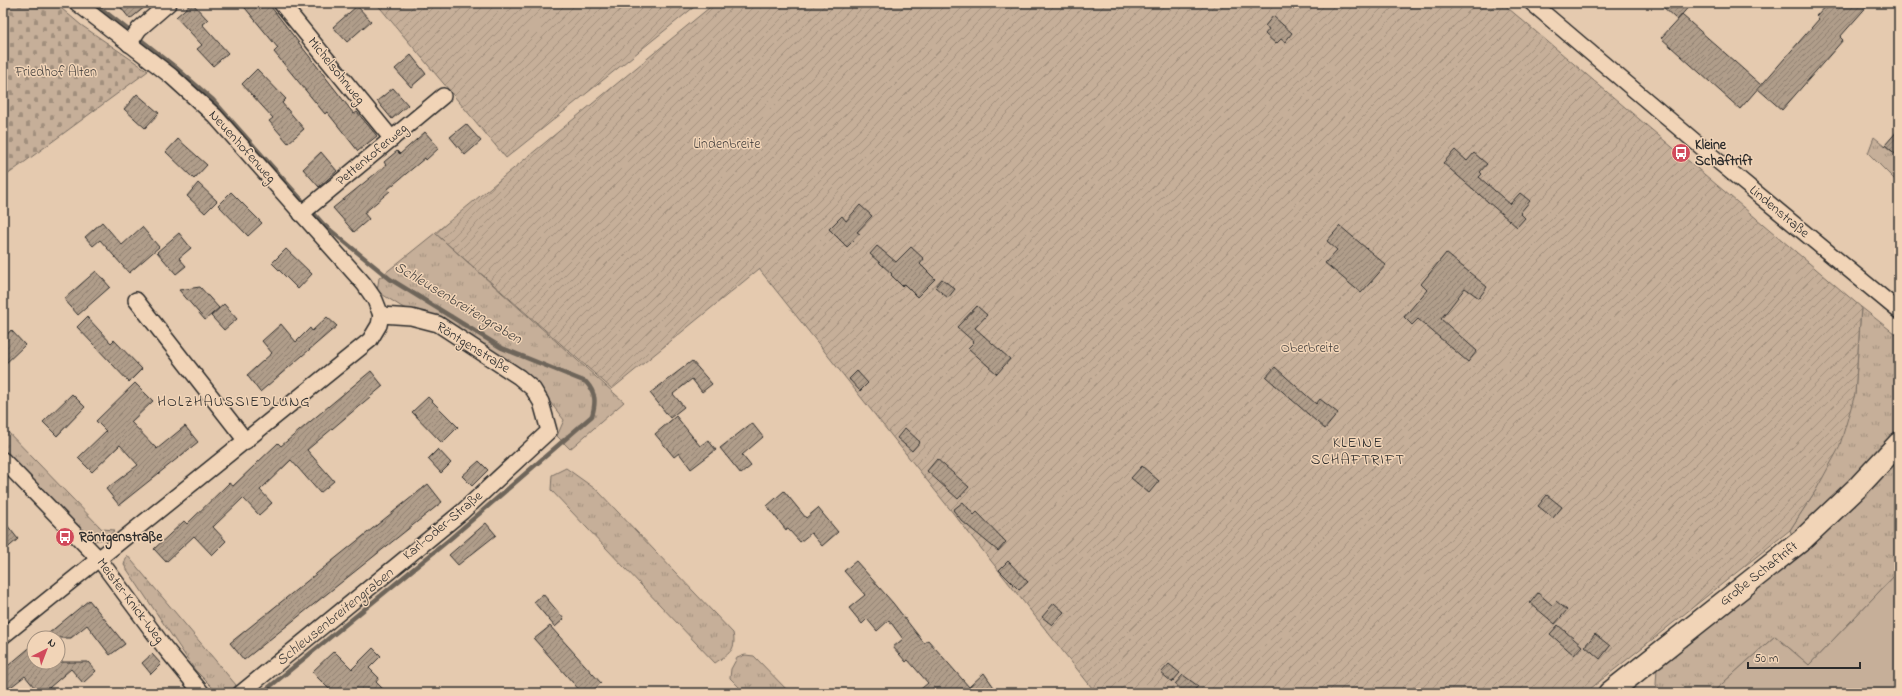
<svg xmlns="http://www.w3.org/2000/svg" width="1902" height="696" font-family="'Indie Flower',sans-serif">
<defs>
<pattern id="grass-tufts" width="24" height="20" patternUnits="userSpaceOnUse"><rect width="24" height="20" fill="#c6af99"/><path d="M3 7l-1-3M5 7V3M7 7l1-3M15 17l-1-3M17 17v-4M19 17l1-3" fill="none" stroke="#a18f7d"/></pattern>
<pattern id="cemetery-stones" width="16" height="16" patternUnits="userSpaceOnUse"><rect width="16" height="16" fill="#c6af99"/><path d="M2 7V4a2 2 0 0 1 4 0v3zM10 15v-3a2 2 0 0 1 4 0v3z" fill="#a18f7d"/></pattern>
<pattern id="garden-furrows" width="10" height="10" patternUnits="userSpaceOnUse"><rect width="10" height="10" fill="#c6af99"/><path d="M-1 1l2-2M0 10L10 0M9 11l2-2" fill="none" stroke="#a18f7d"/></pattern>
<pattern id="building-hatch" width="6" height="6" patternUnits="userSpaceOnUse"><rect width="6" height="6" fill="#b09d8a"/><path d="M-1 1l2-2M0 6l6-6M5 7l2-2" fill="none" stroke="#8f8071"/></pattern>
</defs>
<rect width="100%" height="100%" fill="#e5caaf"/>
<filter id="ink" filterUnits="userSpaceOnUse"><feTurbulence type="fractalNoise" baseFrequency=".025" numOctaves="2"/><feDisplacementMap in="SourceGraphic" scale="8" xChannelSelector="R" yChannelSelector="G"/><feConvolveMatrix kernelMatrix="1 2 1 2 8 2 1 2 1" color-interpolation-filters="sRGB"/></filter>
<g filter="url(#ink)">
<g fill="url(#grass-tufts)" stroke="#786d62">
<polygon points="1874,137 1899,157 1899,176 1895,180 1868,153"/>
<polygon points="435,233 624,402 570,449 557,436 564,420 529,375 440,320 402,307 377,291 379,278"/>
<polygon points="1861,307 1899,337 1899,571 1809,665 1775,636 1712,693 1663,693 1656,685 1657,667 1798,554 1790,530 1816,490 1855,394"/>
<polygon points="3,427 102,529 115,530 105,539 93,541 3,449"/>
<path d="M 566,468 L 598,491 L 733,633 C 737,651 728,654 715,663 L 551,490 L 552,475 Z"/>
<polygon points="127,555 236,685 229,693 218,693 195,670 124,565"/>
<polygon points="745,655 754,656 790,693 745,693 730,678 731,669 737,658"/>
</g>
<polygon fill="url(#cemetery-stones)" stroke="#786d62" points="3,3 55,3 81,25 148,71 3,178"/>
<g fill="url(#garden-furrows)" stroke="#786d62">
<polygon points="376,3 699,3 506,158"/>
<polygon points="715,3 1502,3 1861,307 1855,394 1839,448 1816,490 1790,530 1585,693 1096,693 759,269 612,389 435,233"/>
</g>
<polygon fill="#c6af99" stroke="#786d62" points="1899,571 1899,693 1712,693 1775,636 1809,665"/>
<g fill="none" stroke-linecap="round" stroke-linejoin="round">
<path stroke="#6e655a" stroke-width="4.5" d="M 94,3 L 174,66 L 213,100 L 324,225 L 390,279 L 502,348 L 586,382 C 596,393 596,402 592,416 L 450,539 L 262,693"/>
</g>
<g fill="url(#building-hatch)" stroke="#2b2b2b">
<polygon points="117,3 150,3 130,19"/>
<polygon points="192,3 208,20 202,24 228,53 213,66 197,49 202,45 176,17"/>
<polygon points="241,3 268,3 354,114 357,112 377,136 358,151 327,112 325,114 274,52 278,48"/>
<polygon points="1659,3 1692,3 1677,20"/>
<polygon points="1828,3 1870,3 1840,37 1843,40 1782,110 1758,89 1819,19 1816,16"/>
<polygon points="357,6 371,21 347,42 333,27"/>
<polygon points="1682,15 1761,85 1740,109 1661,38"/>
<polygon points="1273,16 1292,33 1285,42 1281,39 1276,44 1265,34 1269,29 1265,26"/>
<polygon points="411,55 426,74 411,87 395,69"/>
<polygon points="257,69 286,99 282,103 304,129 288,143 269,121 273,118 242,84"/>
<polygon points="393,88 408,105 392,119 377,101"/>
<polygon points="137,94 159,113 145,128 124,109"/>
<polygon points="466,124 481,141 465,155 450,137"/>
<polygon points="1899,129 1899,157 1885,145"/>
<polygon points="425,132 439,148 426,160 425,158 388,189 390,191 364,213 369,219 354,232 333,208 386,165 384,162 397,151 400,154"/>
<polygon points="178,139 207,165 194,179 166,152"/>
<polygon points="1455,150 1467,161 1474,153 1487,164 1480,172 1482,174 1479,177 1510,204 1520,193 1530,201 1520,213 1525,218 1517,227 1443,163"/>
<polygon points="321,152 337,171 319,187 303,169"/>
<polygon points="198,183 217,201 205,213 187,196"/>
<polygon points="231,192 262,223 248,236 218,205"/>
<polygon points="860,205 872,216 857,232 860,234 847,247 829,229 842,216 846,221"/>
<polygon points="102,222 122,245 142,227 159,247 129,273 100,240 93,246 85,237"/>
<polygon points="1340,226 1386,265 1361,293 1325,263 1337,250 1327,241"/>
<polygon points="179,233 191,248 179,258 186,266 176,274 157,252"/>
<polygon points="877,246 896,262 911,247 924,259 920,264 935,279 917,297 904,284 902,286 891,275 892,274 870,254"/>
<polygon points="286,249 312,274 298,289 272,263"/>
<polygon points="1446,253 1487,287 1479,298 1465,288 1441,319 1477,351 1468,362 1418,319 1412,325 1404,317 1427,290 1421,284"/>
<polygon points="96,271 110,287 78,315 64,299"/>
<polygon points="942,279 955,289 948,298 935,287"/>
<polygon points="200,287 219,308 205,320 179,290"/>
<polygon points="224,304 237,319 224,330 211,316"/>
<polygon points="977,306 987,315 975,328 1010,359 997,374 968,348 974,342 957,327"/>
<polygon points="87,317 111,343 114,340 142,369 129,382 77,327"/>
<polygon points="327,317 337,326 260,392 247,375 272,353 262,341 281,324 296,342 310,328 312,331"/>
<polygon points="11,330 25,345 3,366 3,339"/>
<polygon points="692,361 712,384 702,392 692,379 673,394 684,407 670,418 650,393"/>
<polygon points="1275,367 1316,404 1320,399 1338,413 1325,429 1266,377"/>
<polygon points="371,371 383,386 307,450 334,481 320,493 291,460 260,490 272,503 259,515 243,498 213,527 226,541 212,555 194,536 166,562 154,549 184,521 187,524 229,483 233,486 278,443 281,446"/>
<polygon points="857,371 868,383 860,391 849,379"/>
<polygon points="135,383 153,401 131,422 157,449 185,426 198,442 119,505 106,489 138,465 120,445 92,472 78,458 106,431 96,421"/>
<polygon points="72,394 85,407 57,436 43,422"/>
<polygon points="428,397 458,427 442,443 412,412"/>
<polygon points="676,416 700,446 708,440 716,450 691,469 679,453 674,457 655,434"/>
<polygon points="752,423 763,437 742,455 751,466 741,474 720,448"/>
<polygon points="905,428 920,442 912,451 897,438"/>
<polygon points="438,449 451,463 441,473 428,459"/>
<polygon points="937,459 969,487 958,499 927,471"/>
<polygon points="479,461 488,470 472,486 462,476"/>
<polygon points="1142,466 1159,481 1149,493 1131,478"/>
<polygon points="428,484 442,502 244,660 230,643"/>
<polygon points="784,491 806,518 818,508 838,532 822,546 811,533 800,542 788,529 786,530 767,506"/>
<polygon points="1547,495 1562,507 1553,518 1538,506"/>
<polygon points="963,502 974,515 977,512 1006,542 998,551 962,521 953,510"/>
<polygon points="3,520 18,539 3,552"/>
<polygon points="486,523 496,535 458,565 449,555"/>
<polygon points="856,561 893,603 924,643 928,640 969,687 984,673 998,693 916,693 928,683 908,660 906,662 893,647 903,639 889,620 877,631 867,619 862,624 849,608 865,595 844,571"/>
<polygon points="1008,561 1028,582 1019,590 999,570"/>
<polygon points="1538,593 1552,605 1556,601 1567,610 1555,624 1530,603"/>
<polygon points="543,594 564,619 555,627 534,602"/>
<polygon points="89,600 125,644 110,655 87,625 71,638 43,638"/>
<polygon points="1054,603 1064,612 1052,625 1042,617"/>
<polygon points="1558,625 1582,646 1574,655 1550,634"/>
<polygon points="550,626 601,683 590,693 582,693 534,639"/>
<polygon points="1595,634 1610,646 1600,659 1585,646"/>
<polygon points="34,644 34,662 88,662 96,671 83,683 71,669 43,693 39,693 25,676 3,693 3,670"/>
<polygon points="373,648 381,656 369,668 379,678 376,682 387,693 333,693 312,672 334,651 352,669"/>
<polygon points="152,654 161,664 151,674 142,663"/>
<polygon points="1169,664 1180,673 1172,682 1161,673"/>
<polygon points="1183,675 1198,686 1192,693 1186,693 1175,684"/>
</g>
<g fill="none" stroke-linecap="round" stroke-linejoin="round">
<defs>
<g id="street">
<polyline points="77,3 171,76 215,116 364,284 375,300 381,315"/>
<polyline points="281,3 392,139"/>
<polyline points="1532,3 1719,162 1899,311"/>
<polyline points="129,44 139,29 169,3"/>
<polyline points="301,214 443,96"/>
<polyline points="136,300 246,441"/>
<polyline points="3,460 99,559 165,648 202,693"/>
<polyline points="3,636 370,340 379,325 381,315"/>
<polyline points="241,693 462,512 549,431 541,402 533,389 519,377 438,324 411,317 381,315"/>
</g>
<polyline id="secondary" points="1609,693 1802,540 1858,487 1899,443"/>
</defs>
<use href="#street" stroke="#2b2b2b" stroke-width="18"/>
<use href="#secondary" stroke="#2b2b2b" stroke-width="24"/>
<use href="#street" stroke="#f1d4b7" stroke-width="15"/>
<use href="#secondary" stroke="#f1d4b7" stroke-width="21"/>
</g>
</g>
<defs>
<symbol id="bus-disc" viewBox="-11 -11 22 22"><circle r="9.5" fill="#d1495b" stroke="#f1d4b7"/><path d="M-5-6H5V4H4V6H2V4H-2V6H-4V4H-5ZM-3.5-4V0h7V-4ZM-3.5 1.2v1.5H-2V1.2ZM2 1.2v1.5H3.5V1.2Z" fill="#fff"/></symbol>
</defs>
<g fill-rule="evenodd">
<use href="#bus-disc" x="1670" y="142" width="22" height="22"/>
<use href="#bus-disc" x="54" y="526" width="22" height="22"/>
</g>
<g text-anchor="middle" dominant-baseline="central" stroke-width="3" stroke-linejoin="round" paint-order="stroke">
<g font-size="14" fill="#2b2b2b" stroke="#f1d4b7">
<text transform="translate(336 71) rotate(51)">Michelsohnweg</text>
<text transform="translate(242 147) rotate(48)">Neuenhofenweg</text>
<text transform="translate(372 155) rotate(-40)">Pettenkoferweg</text>
<text transform="translate(1779 212) rotate(40)">Lindenstraße</text>
<text transform="translate(473 348) rotate(32)">Röntgenstraße</text>
<text transform="translate(443 526) rotate(-40)">Karl-Oder-Straße</text>
<text transform="translate(1759 574) rotate(-38)">Große Schaftrift</text>
<text transform="translate(130 601) rotate(53)">Meister-Knick-Weg</text>
</g>
<g font-size="14" fill="#4a4541" stroke="#f1d4b7">
<text x="56" y="72">Friedhof Alten</text>
<text x="727" y="144">Lindenbreite</text>
<text x="1310" y="348">Oberbreite</text>
</g>
<g font-size="14" font-weight="bold" fill="#2b2b2b" stroke="#f1d4b7" text-anchor="start">
<text x="1695" y="145">Kleine<tspan x="1695" dy="16">Schaftrift</tspan></text>
<text x="79" y="537">Röntgenstraße</text>
</g>
<g font-size="15" font-style="italic" fill="#47433f" stroke="#f1d4b7">
<text transform="translate(458 303) rotate(31)">Schleusenbreitengraben</text>
<text transform="translate(335 617) rotate(-39)">Schleusenbreitengraben</text>
</g>
<g font-size="15" letter-spacing="1" fill="#2b2b2b" stroke="#f1d4b7">
<text x="234" y="402">HOLZHAUSSIEDLUNG</text>
<text x="1358" y="443">KLEINE<tspan x="1358" dy="17">SCHAFTRIFT</tspan></text>
</g>
</g>
<rect width="1902" height="696" fill="none" stroke="#f1d4b7" stroke-width="16"/>
<rect x="8" y="8" width="1886" height="680" fill="none" stroke="#2b2b2b" stroke-width="1.5" filter="url(#ink)"/>
<g transform="translate(46 650) rotate(42)"><circle r="19" fill="#f1d4b7" stroke="#a2907f"/>
<path d="M0-3L7 15L0 10L-7 15Z" fill="#d1495b"/>
<text y="-6" font-size="11" font-weight="bold" text-anchor="middle" fill="#2b2b2b">N</text>
</g>
<path d="M1748 662v6h112v-6" fill="none" stroke="#2b2b2b" stroke-width="2"/>
<text x="1754" y="662" font-size="12" fill="#2b2b2b" stroke="#f1d4b7" stroke-width="3" paint-order="stroke">50 m</text>
</svg>
